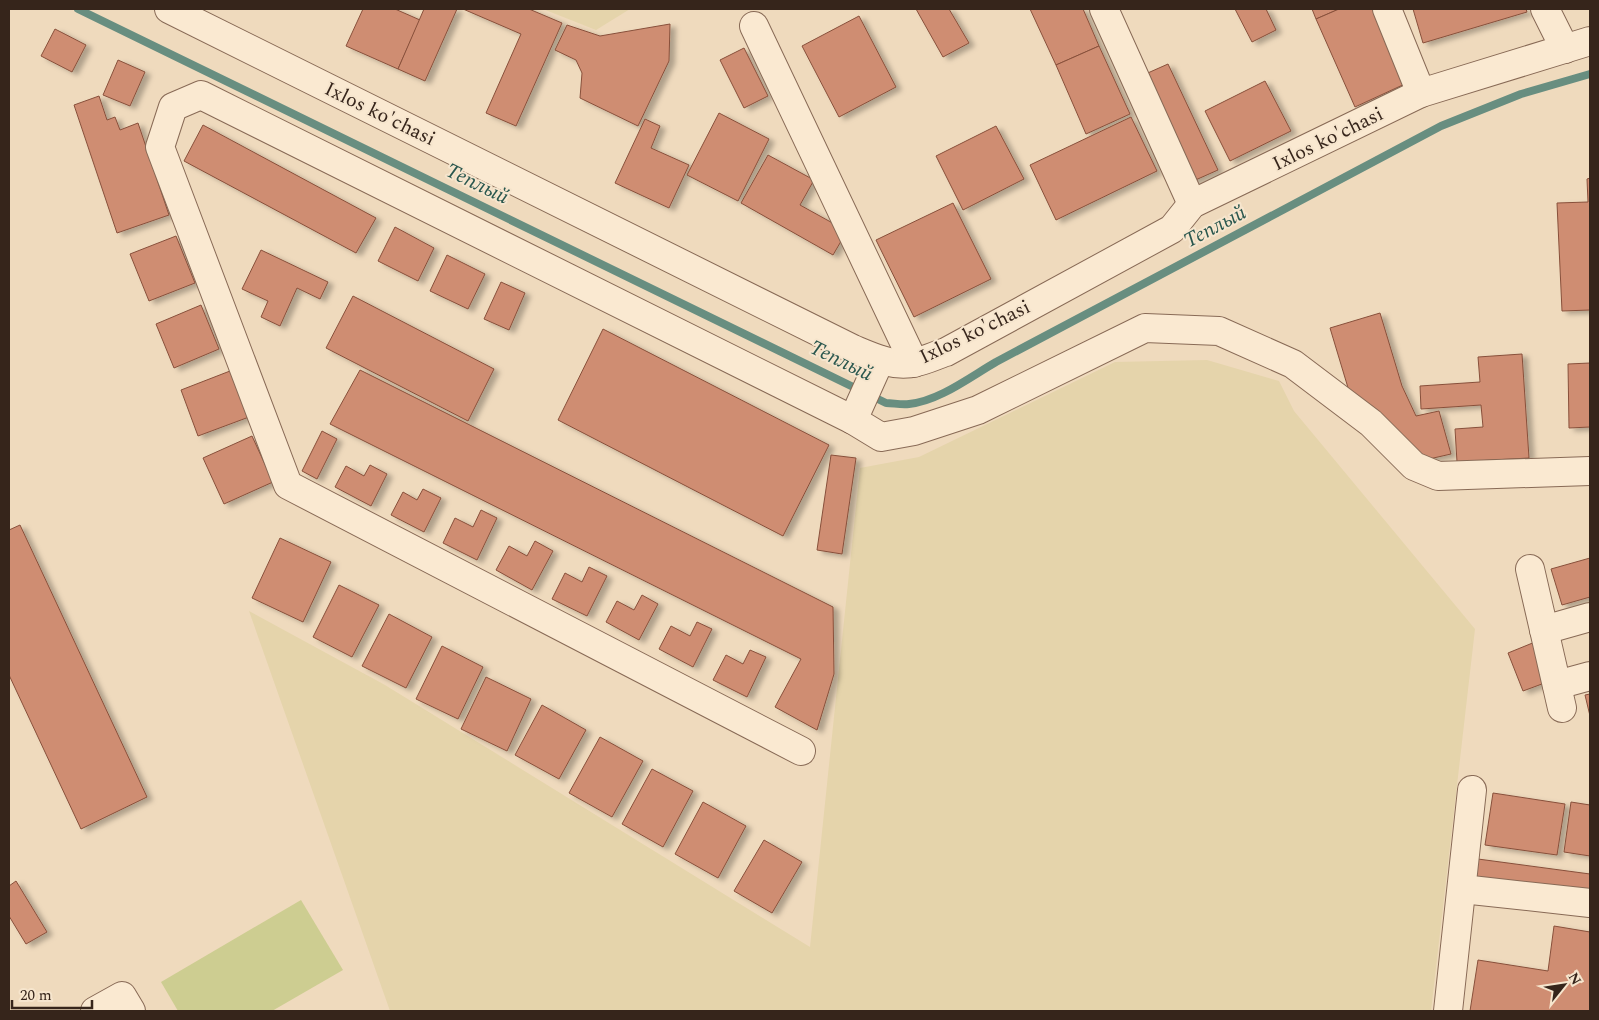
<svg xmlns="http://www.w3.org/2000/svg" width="1599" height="1020" font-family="Spectral,serif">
<defs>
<filter id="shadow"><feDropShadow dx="5.5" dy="3" stdDeviation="2.5" flood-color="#0004"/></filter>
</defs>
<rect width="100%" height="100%" fill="#efdabd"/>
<g fill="#e5d4ab">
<polygon points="543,9 630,9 596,30"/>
<polygon points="1207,360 1279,381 1294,411 1475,629 1431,1011 390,1011 249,611 385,685 810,947 860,468 919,457 1115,362"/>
</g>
<polygon fill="#cdcd91" points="301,900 343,970 272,1011 178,1011 161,982"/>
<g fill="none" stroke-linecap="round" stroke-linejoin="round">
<path stroke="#688e80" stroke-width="8" d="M 78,9 L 886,403 C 893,403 901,405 909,404 C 939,401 970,377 996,362 L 1441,126 L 1521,94 L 1590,74"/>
</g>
<g fill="#cf8d72" stroke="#88503b" filter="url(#shadow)">
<polygon points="363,9 395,9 420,20 398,69 346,46"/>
<polygon points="424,9 457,9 425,81 398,69"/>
<polygon points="463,9 529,9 562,23 516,126 486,113 521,34"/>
<polygon points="916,9 949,9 969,43 943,57"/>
<polygon points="1030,9 1083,9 1099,46 1056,65"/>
<polygon points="1235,9 1266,9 1276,30 1252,42"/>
<polygon points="1312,9 1339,9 1316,19"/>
<polygon points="1339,9 1373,9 1407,83 1355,107 1316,19"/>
<polygon points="1413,9 1526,9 1527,12 1423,43"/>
<polygon points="859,16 896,87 839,117 802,46"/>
<polygon points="670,24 669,61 638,126 580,98 582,73 576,60 555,50 567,25 600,36"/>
<polygon points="55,29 86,45 72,72 41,56"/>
<polygon points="1099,46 1130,114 1086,134 1056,65"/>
<polygon points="744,48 768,96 744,108 720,60"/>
<polygon points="118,60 145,72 130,106 103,95"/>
<polygon points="1168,64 1218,170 1191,182 1141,76"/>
<polygon points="1265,81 1291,131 1230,161 1205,111"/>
<polygon points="99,96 107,120 115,117 120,130 138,123 169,215 117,233 74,105"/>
<polygon points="719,113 769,139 738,201 687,175"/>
<polygon points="1131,117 1157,171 1056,220 1030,165"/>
<polygon points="645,119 660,126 651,148 689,165 669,208 615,183"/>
<polygon points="203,125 376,218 356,253 184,161"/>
<polygon points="996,126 1024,179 963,210 936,156"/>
<polygon points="768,155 814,180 800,205 847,231 833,255 741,203"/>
<polygon points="1590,178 1590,310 1562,311 1557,203 1588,202 1587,179"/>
<polygon points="953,203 991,279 914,317 876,240"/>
<polygon points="395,227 434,248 418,281 378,261"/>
<polygon points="176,236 195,283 149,301 130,254"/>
<polygon points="261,250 328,282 320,299 297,288 280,326 261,317 268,301 242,289"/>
<polygon points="447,255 485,274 468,309 430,291"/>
<polygon points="501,282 525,293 509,330 484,319"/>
<polygon points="353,296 494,369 468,421 326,348"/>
<polygon points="201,305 219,349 174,368 156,324"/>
<polygon points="1380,313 1402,386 1416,416 1439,411 1451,454 1416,462 1352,401 1330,328"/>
<polygon points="603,329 829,445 783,536 558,420"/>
<polygon points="1522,354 1529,458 1457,462 1455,429 1483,427 1481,405 1421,409 1420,386 1480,382 1478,357"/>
<polygon points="1590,363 1590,427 1569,428 1568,364"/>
<polygon points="360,370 833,607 834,674 817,730 775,707 801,659 330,424"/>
<polygon points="230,371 249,417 198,436 181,390"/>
<polygon points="322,431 337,439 317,479 302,471"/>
<polygon points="252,436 273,482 224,504 203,458"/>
<polygon points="831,455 856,458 842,554 817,550"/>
<polygon points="370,465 387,474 371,506 335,487 346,466 364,476"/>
<polygon points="423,489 441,498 424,532 391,515 403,492 417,500"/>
<polygon points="481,510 497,518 477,560 443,543 455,518 473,527"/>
<polygon points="20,525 147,797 81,829 9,675 9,530"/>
<polygon points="280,538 331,562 303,622 252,598"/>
<polygon points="535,541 553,551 532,590 496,570 509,546 527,556"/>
<polygon points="1590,558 1590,597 1562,605 1551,569"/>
<polygon points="589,567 607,576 587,616 552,599 565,573 582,582"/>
<polygon points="339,585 379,605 352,657 313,637"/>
<polygon points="642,595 658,604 639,640 606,622 617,601 634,610"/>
<polygon points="389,614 432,637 406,688 362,666"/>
<polygon points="697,622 712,629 693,667 659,649 671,626 690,636"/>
<polygon points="1535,642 1550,681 1523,691 1508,653"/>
<polygon points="442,646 483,667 458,719 416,699"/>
<polygon points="750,650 766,657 747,697 713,680 726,655 743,664"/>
<polygon points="486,677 531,699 507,751 461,729"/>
<polygon points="1590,694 1590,716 1585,695"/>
<polygon points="542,705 586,730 559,779 515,755"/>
<polygon points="600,737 643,761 612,817 569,793"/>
<polygon points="652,769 693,791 663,847 622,824"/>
<polygon points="1493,793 1565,804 1557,855 1485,845"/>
<polygon points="703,802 746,826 718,878 675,854"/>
<polygon points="1571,802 1590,805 1590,856 1564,852"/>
<polygon points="764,840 802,862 772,913 734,891"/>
<polygon points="1478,859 1590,874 1590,894 1475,879"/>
<polygon points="16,881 47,932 26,944 9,916 9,886"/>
<polygon points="1554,926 1590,932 1590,1011 1470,1011 1478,960 1548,971"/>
</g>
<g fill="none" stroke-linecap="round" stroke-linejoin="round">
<defs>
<g id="minor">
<path d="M 169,9 L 853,349 C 872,357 895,368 916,362 C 927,360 936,355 946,352 L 1172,229 L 1192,204 L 1421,93 L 1590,41"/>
<polyline points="1104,9 1192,204"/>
<polyline points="1387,9 1421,93"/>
<polyline points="1545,9 1565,49"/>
<polyline points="754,26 914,363"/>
<polyline points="853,420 880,360"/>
<polyline points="1530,569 1562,708"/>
<polyline points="1544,630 1590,617"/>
<polyline points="1557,685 1590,676"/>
<polyline points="801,751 288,485 160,147 173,107 201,95 853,420 881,437 914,431 978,410 1145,328 1219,331 1293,364 1371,423 1414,466 1438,476 1590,471"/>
<polyline points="1462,889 1590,903"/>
<polyline points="95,1011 122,996 131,1011"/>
<polyline points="1448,1011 1472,790"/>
</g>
</defs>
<use href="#minor" stroke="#886a56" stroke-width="30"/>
<use href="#minor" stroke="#fae9d1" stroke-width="28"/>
</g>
<g text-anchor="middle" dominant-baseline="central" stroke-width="4" stroke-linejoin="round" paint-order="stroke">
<g font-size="20" fill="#36251b" stroke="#f6e5cd">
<text transform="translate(380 114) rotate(26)">Ixlos ko'chasi</text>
<text transform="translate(1328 139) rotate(-26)">Ixlos ko'chasi</text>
<text transform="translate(975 332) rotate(-26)">Ixlos ko'chasi</text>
</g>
<g font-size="21" font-style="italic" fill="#2a574e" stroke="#f6e5cd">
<text transform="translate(477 184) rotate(26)">Теплый</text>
<text transform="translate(1215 227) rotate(-28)">Теплый</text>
<text transform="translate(841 361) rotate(26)">Теплый</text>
</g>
</g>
<rect width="1599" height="1020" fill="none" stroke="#36251b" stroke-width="20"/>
<g transform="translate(1564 985) rotate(60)" stroke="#f6e5cd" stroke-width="4" paint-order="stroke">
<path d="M0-4L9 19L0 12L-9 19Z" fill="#36251b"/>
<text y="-8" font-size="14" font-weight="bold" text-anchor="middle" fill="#36251b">N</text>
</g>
<path d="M12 1000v8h80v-8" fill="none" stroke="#36251b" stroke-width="2.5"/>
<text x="20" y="1000" font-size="15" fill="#36251b" stroke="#f6e5cd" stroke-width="4" paint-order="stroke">20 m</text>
</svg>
